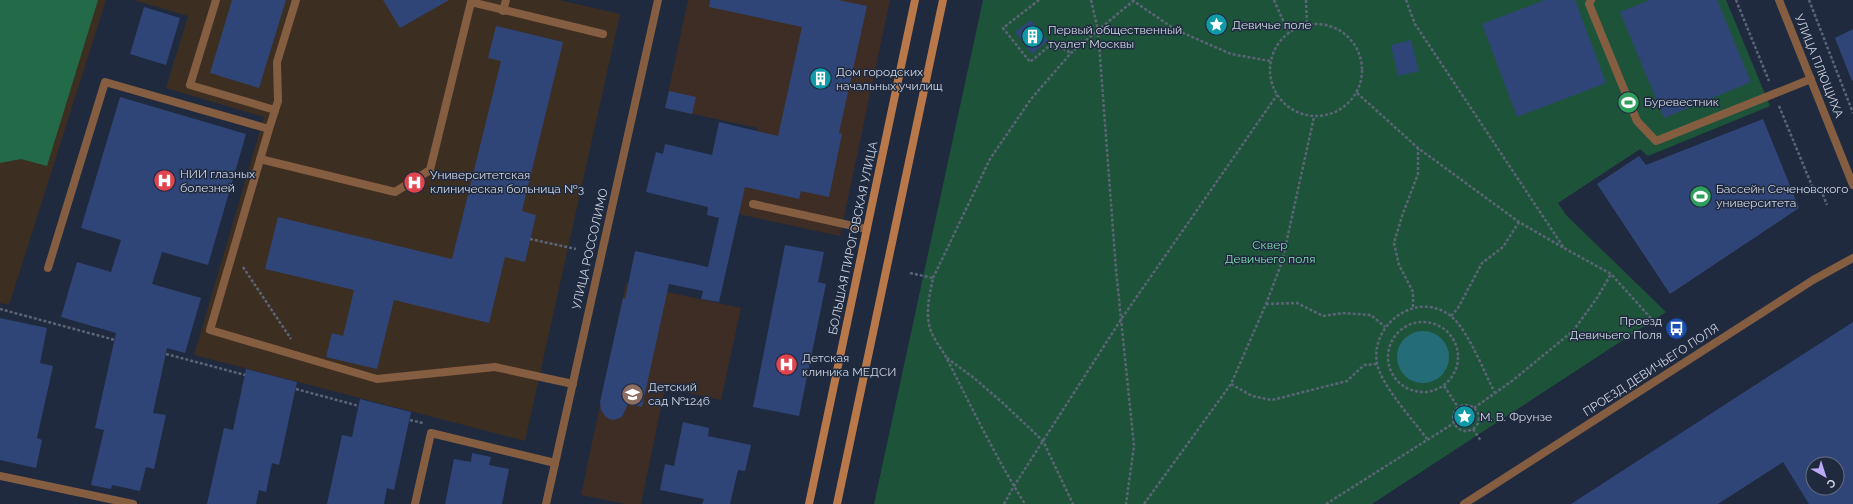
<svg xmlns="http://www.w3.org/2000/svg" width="1853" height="504" font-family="Raleway,sans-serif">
<rect width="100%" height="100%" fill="#202a3f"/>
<g fill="#3e2d24">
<polygon points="688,0 890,0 840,236 738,214 758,128 665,108"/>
<polygon points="626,283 741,308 721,400 665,388 641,504 626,504 581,495"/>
</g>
<g fill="#3d2e22">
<polygon points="0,0 106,0 9,305 0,303"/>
<polygon points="134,0 559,0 620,14 525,441 194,355 264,117 166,88 188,16"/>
</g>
<polygon fill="#1d5439" points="983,0 1726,0 1770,106 1648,156 1640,149 1558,203 1566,215 1666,312 1372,504 874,504"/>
<polygon fill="#226a48" points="0,0 98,0 47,166 21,159 0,163"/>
<circle fill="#246d78" cx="1423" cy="357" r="26"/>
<g fill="#2f4577" fill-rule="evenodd">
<polygon points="232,0 286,0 259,88 210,73"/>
<polygon points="383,0 449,0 400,28"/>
<polygon points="710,0 838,0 867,6 839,133 842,134 829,197 801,191 799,199 745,187 719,302 701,299 703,291 669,284 642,407 628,404 623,415 620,418 614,420 609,419 605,416 601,410 600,402 623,298 625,299 635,251 708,267 719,218 707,215 708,207 646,192 656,152 663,154 665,144 712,155 719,122 778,136 802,27 709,7"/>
<polygon points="1545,0 1575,0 1606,83 1517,117 1482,24"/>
<polygon points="1650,0 1717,0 1751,82 1664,118 1620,12"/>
<polygon points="144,7 180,18 166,65 130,54"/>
<polygon points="1031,20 1048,41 1032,54 1015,32"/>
<polygon points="496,26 563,42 522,211 536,215 525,262 505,257 489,323 394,300 377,369 326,357 332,333 343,336 354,290 265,269 278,217 452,259 501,61 488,58"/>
<polygon points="1853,29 1853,80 1852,81 1835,38"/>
<polygon points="1411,40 1419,71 1398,76 1391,45"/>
<polygon points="669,91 696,97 692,114 665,108"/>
<polygon points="120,97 246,134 208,265 162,252 152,284 201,298 185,353 167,348 153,413 166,415 154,469 146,467 140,491 112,485 111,489 91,485 104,430 95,428 116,333 61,317 77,262 111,272 121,240 81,228"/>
<polygon points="1763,119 1799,208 1670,294 1597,184 1639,156 1646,165"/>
<polygon points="785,245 824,252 818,282 826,284 799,416 753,407"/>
<polygon points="0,318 47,328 40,363 53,366 37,438 42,440 36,468 0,460"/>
<path d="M 1853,322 L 1853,504 L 1809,504 L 1783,462 L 1718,504 L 1571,504 ZM 1813,464 L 1837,464 L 1837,488 L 1813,488 Z"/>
<polygon points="246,369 297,382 279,465 272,463 266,492 259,490 256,504 207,504 224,428 233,430"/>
<polygon points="360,399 411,412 394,490 387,488 384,504 327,504 342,435 352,437"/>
<polygon points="683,422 709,428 708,436 751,445 745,471 738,470 730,504 702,504 704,499 660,490 665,464 674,466"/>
<polygon points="472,453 491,457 489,465 509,469 502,504 445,504 454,459 471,462"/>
</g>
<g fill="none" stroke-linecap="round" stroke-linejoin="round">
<g stroke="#5b6477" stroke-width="2.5" stroke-dasharray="3 2" stroke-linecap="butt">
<polyline points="1039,0 1003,28 1030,62 1053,43 1071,53"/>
<polyline points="1091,0 1098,30 1116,270 1134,446 1126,504"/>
<polyline points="1132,0 1176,30 1231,54 1270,61"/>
<polyline points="1274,0 1289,34"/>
<polyline points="1306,0 1307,25"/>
<polyline points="1406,0 1415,24 1564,248 1611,274 1658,326"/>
<polyline points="1736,0 1769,81"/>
<polyline points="1809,0 1853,113"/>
<circle cx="1316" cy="70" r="46"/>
<polyline points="1357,93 1418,148 1519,222 1564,248"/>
<polyline points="1779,106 1812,186 1823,195 1827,205"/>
<polyline points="530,239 576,249"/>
<polyline points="243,267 291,339"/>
<path d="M 910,273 L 933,278 C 930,293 926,309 929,324 C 931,337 941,347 947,359 C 972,408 996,458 1025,504"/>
<polyline points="933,278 990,159 1031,99 1071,53 1133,1"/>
<polyline points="1266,304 1297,303 1323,316 1342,313 1371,315 1385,327"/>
<polyline points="1413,307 1413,292 1399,265 1394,243 1402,216 1418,174 1418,148"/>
<polyline points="0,309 115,340"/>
<polyline points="1451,316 1458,308 1482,263 1503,247 1519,222"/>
<circle cx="1423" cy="357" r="35"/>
<polyline points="166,354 245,375"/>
<polyline points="947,358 974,378 1004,404 1043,441 1073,504"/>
<polyline points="1231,384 1252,396 1272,400 1347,381 1364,365 1377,364"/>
<polyline points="1444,386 1458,407"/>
<polyline points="296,389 359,406"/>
<circle cx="1466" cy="418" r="13"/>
<polyline points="1474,408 1512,381 1573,331 1597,298 1611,274"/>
<polyline points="410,420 423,423"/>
<polyline points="1473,429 1481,441"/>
<path d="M 1427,439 C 1414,421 1380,384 1377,363 C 1370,323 1419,289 1452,317 C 1469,332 1484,372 1495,393"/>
<polyline points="1004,504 1014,486 1122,318 1277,95"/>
<polyline points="1144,504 1231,384 1266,304 1282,262 1314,117"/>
<polyline points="1326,504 1454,423"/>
</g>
<g stroke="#855d40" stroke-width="8">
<polyline points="216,0 190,85 275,110"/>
<polyline points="1591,0 1589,4 1637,121 1656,141 1811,79"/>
<polyline points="503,11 506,0"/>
<polyline points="269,129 278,101 277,62 296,0"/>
<polyline points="260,159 395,192 430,170 471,2 603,34"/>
<polyline points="753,204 867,229"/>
<polyline points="48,268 105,82 269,129 210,330 377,379 495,367 573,384"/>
<polyline points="0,476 133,504"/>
<polyline points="415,504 431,433 555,463"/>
</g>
<polyline stroke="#855d40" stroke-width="8" points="546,504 658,0"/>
<g stroke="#855d40" stroke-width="8">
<polyline points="1779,0 1853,185"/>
<polyline points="1464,504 1813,280 1853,258"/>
</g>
<g stroke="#b87849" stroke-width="8">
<polyline points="809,504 915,0"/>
<polyline points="837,504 943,0"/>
</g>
</g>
<defs>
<symbol id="sight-disc" viewBox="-11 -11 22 22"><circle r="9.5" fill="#0f9aa8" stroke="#202a3f"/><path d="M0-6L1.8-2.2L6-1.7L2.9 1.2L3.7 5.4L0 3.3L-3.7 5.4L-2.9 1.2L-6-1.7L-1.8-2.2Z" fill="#fff"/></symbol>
<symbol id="building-disc" viewBox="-11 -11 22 22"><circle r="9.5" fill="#0f9aa8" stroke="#202a3f"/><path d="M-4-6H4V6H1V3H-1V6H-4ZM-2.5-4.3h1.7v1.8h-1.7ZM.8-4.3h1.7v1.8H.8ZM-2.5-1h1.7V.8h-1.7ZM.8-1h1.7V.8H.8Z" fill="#fff"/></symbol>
<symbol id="stadium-disc" viewBox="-11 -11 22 22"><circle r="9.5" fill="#2e9e5b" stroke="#202a3f"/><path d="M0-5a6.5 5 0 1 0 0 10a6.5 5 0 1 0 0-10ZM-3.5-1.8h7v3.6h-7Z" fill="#fff"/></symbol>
<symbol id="hospital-disc" viewBox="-11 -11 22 22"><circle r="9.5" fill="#e0444e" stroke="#202a3f"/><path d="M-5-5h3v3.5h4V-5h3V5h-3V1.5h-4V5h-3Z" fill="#fff"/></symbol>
<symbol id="bus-disc" viewBox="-11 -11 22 22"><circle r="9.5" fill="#1a4fb4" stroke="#202a3f"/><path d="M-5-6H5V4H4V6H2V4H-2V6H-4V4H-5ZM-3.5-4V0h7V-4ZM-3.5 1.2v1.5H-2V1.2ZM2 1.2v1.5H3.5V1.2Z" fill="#fff"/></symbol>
<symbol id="school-disc" viewBox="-11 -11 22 22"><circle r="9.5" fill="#8d6e63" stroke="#202a3f"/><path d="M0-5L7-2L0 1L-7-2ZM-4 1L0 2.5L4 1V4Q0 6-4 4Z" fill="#fff"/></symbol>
</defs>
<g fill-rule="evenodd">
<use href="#sight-disc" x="1204" y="12" width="25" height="25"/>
<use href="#building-disc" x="1020" y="24" width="25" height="25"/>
<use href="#building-disc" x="808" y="66" width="25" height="25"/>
<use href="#stadium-disc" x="1616" y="90" width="25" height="25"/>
<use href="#hospital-disc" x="152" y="168" width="25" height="25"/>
<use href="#hospital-disc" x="402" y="170" width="25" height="25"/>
<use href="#stadium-disc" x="1688" y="184" width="25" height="25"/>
<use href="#bus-disc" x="1664" y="316" width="25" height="25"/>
<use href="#hospital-disc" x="774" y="352" width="25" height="25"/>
<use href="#school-disc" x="620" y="382" width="25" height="25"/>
<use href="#sight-disc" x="1452" y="404" width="25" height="25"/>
</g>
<g text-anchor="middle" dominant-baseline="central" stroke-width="3" stroke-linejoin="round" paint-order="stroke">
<g font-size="12" fill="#ced5e3" stroke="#202a3f" text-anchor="start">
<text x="1232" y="25">Девичье поле</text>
<text x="1048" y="30">Первый общественный<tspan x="1048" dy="14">туалет Москвы</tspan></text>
<text x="836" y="72">Дом городских<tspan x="836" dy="14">начальных училищ</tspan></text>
<text x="1644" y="102">Буревестник</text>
<text x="180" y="174">НИИ глазных<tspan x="180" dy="14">болезней</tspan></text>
<text x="430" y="175">Университетская<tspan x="430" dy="14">клиническая больница №3</tspan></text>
<text x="1716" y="189">Бассейн Сеченовского<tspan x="1716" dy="14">университета</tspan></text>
<text x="1662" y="321" text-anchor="end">Проезд<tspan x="1662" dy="14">Девичьего Поля</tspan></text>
<text x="802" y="358">Детская<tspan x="802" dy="14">клиника МЕДСИ</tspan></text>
<text x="648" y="387">Детский<tspan x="648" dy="14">сад №1246</tspan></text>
<text x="1480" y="417">М. В. Фрунзе</text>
</g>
<g font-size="12" fill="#ced5e3" stroke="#202a3f">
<text transform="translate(1819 66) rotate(68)">УЛИЦА ПЛЮЩИХА</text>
<text transform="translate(853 238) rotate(-78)">БОЛЬШАЯ ПИРОГОВСКАЯ УЛИЦА</text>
<text transform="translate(590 249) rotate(-77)">УЛИЦА РОССОЛИМО</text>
<text transform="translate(1651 370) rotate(-33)">ПРОЕЗД ДЕВИЧЬЕГО ПОЛЯ</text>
</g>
<g font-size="12" fill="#7cdfac" stroke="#202a3f">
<text x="1270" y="245">Сквер<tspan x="1270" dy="14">Девичьего поля</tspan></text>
</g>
</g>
<g transform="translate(1825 476) rotate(141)"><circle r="19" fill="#202a3f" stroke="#666e81"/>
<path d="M0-3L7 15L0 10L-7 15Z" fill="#bcaaf6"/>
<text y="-6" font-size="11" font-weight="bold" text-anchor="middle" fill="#ced5e3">С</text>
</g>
</svg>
